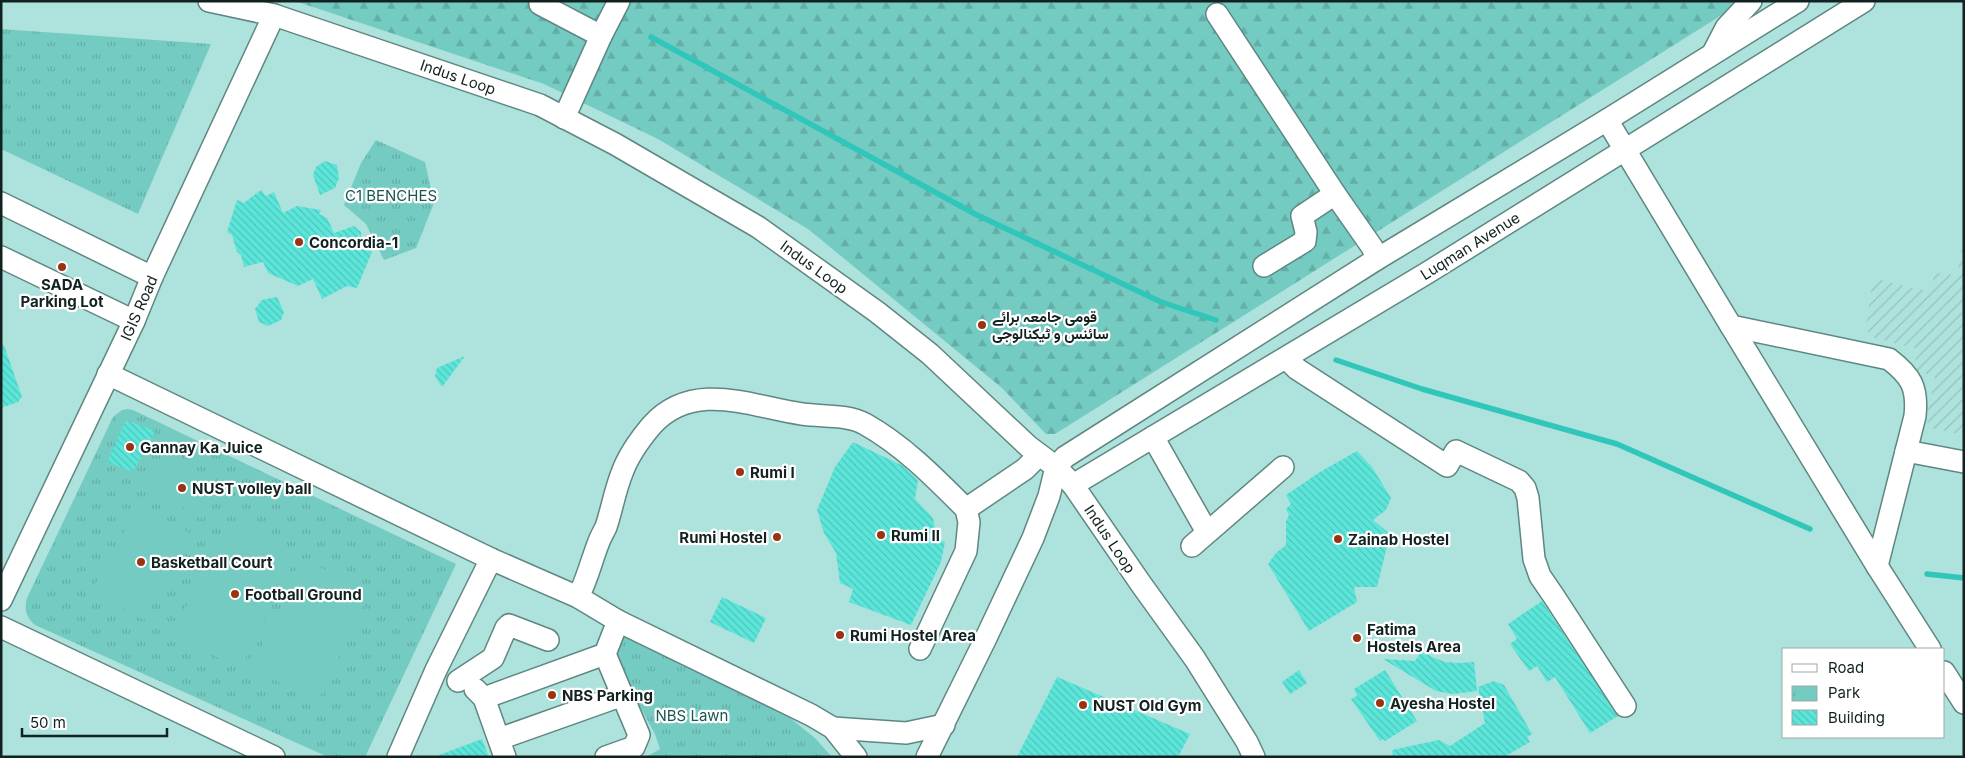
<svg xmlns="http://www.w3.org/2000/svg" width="1965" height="758" font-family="Inter,Vazirmatn,sans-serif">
<defs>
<pattern id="industrial-furrows" width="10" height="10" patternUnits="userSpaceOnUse" patternTransform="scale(1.25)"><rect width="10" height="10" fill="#aee2dc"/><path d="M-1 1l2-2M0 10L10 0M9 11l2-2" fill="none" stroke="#95c2bc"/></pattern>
<pattern id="forest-firs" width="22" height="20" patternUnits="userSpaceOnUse" patternTransform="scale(1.25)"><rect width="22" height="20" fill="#74cbc2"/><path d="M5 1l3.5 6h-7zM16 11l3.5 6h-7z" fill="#63aea6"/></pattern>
<pattern id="park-tufts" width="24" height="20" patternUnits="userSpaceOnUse" patternTransform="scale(1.25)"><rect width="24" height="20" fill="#74cbc2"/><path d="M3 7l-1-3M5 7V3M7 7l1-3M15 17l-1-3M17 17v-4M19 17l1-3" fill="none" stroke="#63aea6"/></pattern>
<pattern id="building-back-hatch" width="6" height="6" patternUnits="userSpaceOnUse" patternTransform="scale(1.25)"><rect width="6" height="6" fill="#5ce6da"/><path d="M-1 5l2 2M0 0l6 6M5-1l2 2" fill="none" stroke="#4fc5bb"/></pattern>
</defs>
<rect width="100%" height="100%" fill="#c1ebe6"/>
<path fill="#aee2dc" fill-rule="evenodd" d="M 1,1 L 1964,1 L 1964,757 L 1,757 ZM 1784,649 L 1944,649 L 1944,737 L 1784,737 Z"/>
<polygon fill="url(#industrial-furrows)" points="1964,236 1964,435 1931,428 1926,420 1935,377 1913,370 1918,349 1871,337 1866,327 1872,284 1881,280 1929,292 1935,273 1957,275"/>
<polygon fill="url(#forest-firs)" points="295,1 1744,1 1055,434 1046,434 1002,388 808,229 658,139 544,84"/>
<g fill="url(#park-tufts)">
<polygon points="1,29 211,44 138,214 1,149"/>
<polygon points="376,140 425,162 434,203 416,248 384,260 366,224 344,205 361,163"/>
<path d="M 128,409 L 133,410 L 456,564 L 365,757 L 328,757 L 35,625 C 26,617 24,610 27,598 L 113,417 L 122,410 Z"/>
<polygon points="615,631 790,718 815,738 832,757 646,757 660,749 655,734 614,659"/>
</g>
<g fill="#74cbc2">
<polygon points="165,460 216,490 201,519 149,486"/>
<polygon points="139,504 191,534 144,620 92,590"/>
<polygon points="230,520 298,554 240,669 172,634"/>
<polygon points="307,561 370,592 318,701 250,668"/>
</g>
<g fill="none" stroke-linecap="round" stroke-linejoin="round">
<g stroke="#31c6ba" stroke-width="5.5">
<polyline points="651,37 975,214 1161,302 1216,320"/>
<polyline points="1336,360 1422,389 1617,444 1810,529"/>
<polyline points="1927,574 1964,578"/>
</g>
</g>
<g fill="url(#building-back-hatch)">
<polygon points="325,161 337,165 339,178 335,188 320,195 313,175 316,167"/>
<polygon points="261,190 266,196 274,192 283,213 297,206 321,210 319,214 327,218 334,233 354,226 361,232 363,245 372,252 357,288 347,286 322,299 313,279 298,286 268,273 263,262 244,267 241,255 237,252 232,235 227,232 237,200 244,203"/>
<polygon points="277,297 284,312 281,320 268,326 259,322 255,309 262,300"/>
<polygon points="1,345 4,345 22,397 18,402 1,408"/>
<polygon points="465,356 442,387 435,376 437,368"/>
<polygon points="126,420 155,431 133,472 107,462"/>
<polygon points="853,442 903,466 918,480 915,499 933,518 937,538 945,542 941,562 911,625 849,602 853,589 840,583 836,553 824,533 817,510 835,467"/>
<polygon points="1357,451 1372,467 1391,498 1386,510 1373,520 1390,534 1377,587 1354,587 1357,602 1309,631 1268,564 1276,553 1286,545 1286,521 1289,515 1286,509 1291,504 1286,495 1320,472"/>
<polygon points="722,597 766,618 754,643 710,622"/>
<polygon points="1542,601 1618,716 1590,733 1555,677 1547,682 1537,666 1529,671 1510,644 1517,639 1508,624"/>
<polygon points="1422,650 1432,657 1445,662 1458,663 1474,662 1477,691 1453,694 1436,691 1383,659 1415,661"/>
<polygon points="1299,670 1307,683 1290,694 1282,682"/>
<polygon points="1385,670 1417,721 1385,741 1383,739 1380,741 1351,699 1357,696 1354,689"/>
<polygon points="1057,677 1190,734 1178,757 1017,757"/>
<polygon points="1494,681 1504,685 1532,734 1527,737 1530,742 1504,757 1393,757 1392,750 1439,740 1450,746 1485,723 1478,687"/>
<polygon points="482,739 489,757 440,757 439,755"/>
</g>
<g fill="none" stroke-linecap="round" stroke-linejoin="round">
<defs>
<g id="minor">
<polyline points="209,1 274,15 540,105 615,144 758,227 877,312 930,354 1028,446 1056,467 1073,485 1141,584 1195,659 1247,742 1254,757"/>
<polyline points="540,4 601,36"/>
<polyline points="1217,14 1335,194 1372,247 1377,259"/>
<polyline points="1713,53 1726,28 1751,1"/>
<polyline points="564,118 601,36 619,1"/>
<polyline points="1607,120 1731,326 1877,566 1930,649"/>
<polyline points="1,203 152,277"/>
<polyline points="1,257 134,321"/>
<polyline points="1264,266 1305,241 1306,232 1302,216 1335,194"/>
<path d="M 1731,326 L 1889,359 C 1911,376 1918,387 1915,416 L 1877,566"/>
<polyline points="1286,358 1297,369 1447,466 1456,451 1519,481 1525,488 1528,498 1534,559 1540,576 1555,598 1625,706"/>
<polyline points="108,374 491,559 436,670 398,757"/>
<polyline points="1153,437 1207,532"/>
<polyline points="1906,451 1964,462"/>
<polyline points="1073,485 1427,273 1864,1"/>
<polyline points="966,509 1025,469 1039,455"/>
<polyline points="1192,546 1283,467"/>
<polyline points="491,559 578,597 618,621 811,715 833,728 856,757"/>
<path d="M 578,597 C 587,580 591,562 598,544 C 600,538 603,533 606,527 C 612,509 615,490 622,473 C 628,456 641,438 652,425 C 694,379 752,407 802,414 C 823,417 847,414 865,424 C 904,446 935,478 966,509 L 969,522 L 966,551 L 920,649"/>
<polyline points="1,600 134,321 152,277 274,15"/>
<polyline points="1,627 274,757"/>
<polyline points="605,654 639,735 634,747 606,757"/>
<polyline points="1944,672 1964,703"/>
<polyline points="458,681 493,658 506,628 509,625 548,640"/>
<polyline points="475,689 484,698 505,757"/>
<polyline points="484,698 605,654 618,621"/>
<polyline points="833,728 906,733 944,725"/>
<polyline points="499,739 623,695"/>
<polyline points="927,757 985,640 1033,538 1049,496 1056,467 1065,457 1377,259 1607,120 1798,1"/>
</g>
</defs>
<use href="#minor" stroke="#5f8782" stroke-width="24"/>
<use href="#minor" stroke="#fff" stroke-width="21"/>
</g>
<g fill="#9a3312" stroke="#fff" stroke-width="2">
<circle cx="299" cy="242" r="5"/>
<circle cx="62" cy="267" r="5"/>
<circle cx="982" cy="325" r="5"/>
<circle cx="130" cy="447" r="5"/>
<circle cx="740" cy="472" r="5"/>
<circle cx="182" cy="488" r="5"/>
<circle cx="881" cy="535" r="5"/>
<circle cx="777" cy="537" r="5"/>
<circle cx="1338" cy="539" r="5"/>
<circle cx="141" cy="562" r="5"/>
<circle cx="235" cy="594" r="5"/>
<circle cx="840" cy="635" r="5"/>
<circle cx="1357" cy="638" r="5"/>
<circle cx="552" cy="695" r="5"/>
<circle cx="1380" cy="703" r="5"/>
<circle cx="1083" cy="705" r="5"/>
</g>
<g text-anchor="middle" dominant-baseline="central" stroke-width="4.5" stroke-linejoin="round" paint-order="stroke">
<g font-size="15" fill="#122220" stroke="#fff">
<text transform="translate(458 77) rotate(19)">Indus Loop</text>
<text transform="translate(1470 246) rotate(-32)">Luqman Avenue</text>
<text transform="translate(814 267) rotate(36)">Indus Loop</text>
<text transform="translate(139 308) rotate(-66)">IGIS Road</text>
<text transform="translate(1110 539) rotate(56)">Indus Loop</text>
</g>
<g font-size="15" fill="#1c5651" stroke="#fff">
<text x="391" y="195">C1 BENCHES</text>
<text x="692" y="715">NBS Lawn</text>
</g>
<g font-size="15" font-weight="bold" fill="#122220" stroke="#fff" text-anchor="start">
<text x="309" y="242">Concordia-1</text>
<text x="62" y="284" text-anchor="middle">SADA<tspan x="62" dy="17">Parking Lot</tspan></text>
<text x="992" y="316">قومی جامعہ برائے<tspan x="992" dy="17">سائنس و ٹیکنالوجی</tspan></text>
<text x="140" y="447">Gannay Ka Juice</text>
<text x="750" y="472">Rumi I</text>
<text x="192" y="488">NUST volley ball</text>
<text x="891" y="535">Rumi II</text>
<text x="767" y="537" text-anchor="end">Rumi Hostel</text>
<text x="1348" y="539">Zainab Hostel</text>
<text x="151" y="562">Basketball Court</text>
<text x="245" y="594">Football Ground</text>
<text x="1367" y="629">Fatima<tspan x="1367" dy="17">Hostels Area</tspan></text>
<text x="850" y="635">Rumi Hostel Area</text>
<text x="562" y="695">NBS Parking</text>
<text x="1390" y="703">Ayesha Hostel</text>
<text x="1093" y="705">NUST Old Gym</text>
</g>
</g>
<rect width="1965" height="758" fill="none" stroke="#122220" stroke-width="5"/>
<rect x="1782" y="648" width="162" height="90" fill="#ffffff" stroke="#a0a7a6"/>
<rect x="1792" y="664" width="25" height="8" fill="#ffffff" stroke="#a0a7a6"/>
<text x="1828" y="673" font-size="15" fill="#122220">Road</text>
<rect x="1792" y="686" width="25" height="15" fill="url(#park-tufts)" stroke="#a0a7a6"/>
<text x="1828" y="698" font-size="15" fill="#122220">Park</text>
<rect x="1792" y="710" width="25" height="15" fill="url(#building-back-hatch)" stroke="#a0a7a6"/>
<text x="1828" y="723" font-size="15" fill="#122220">Building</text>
<path d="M22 728v8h145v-8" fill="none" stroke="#122220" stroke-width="2.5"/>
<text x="30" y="728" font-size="15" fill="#122220" stroke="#ffffff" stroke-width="4" paint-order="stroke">50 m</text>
</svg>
